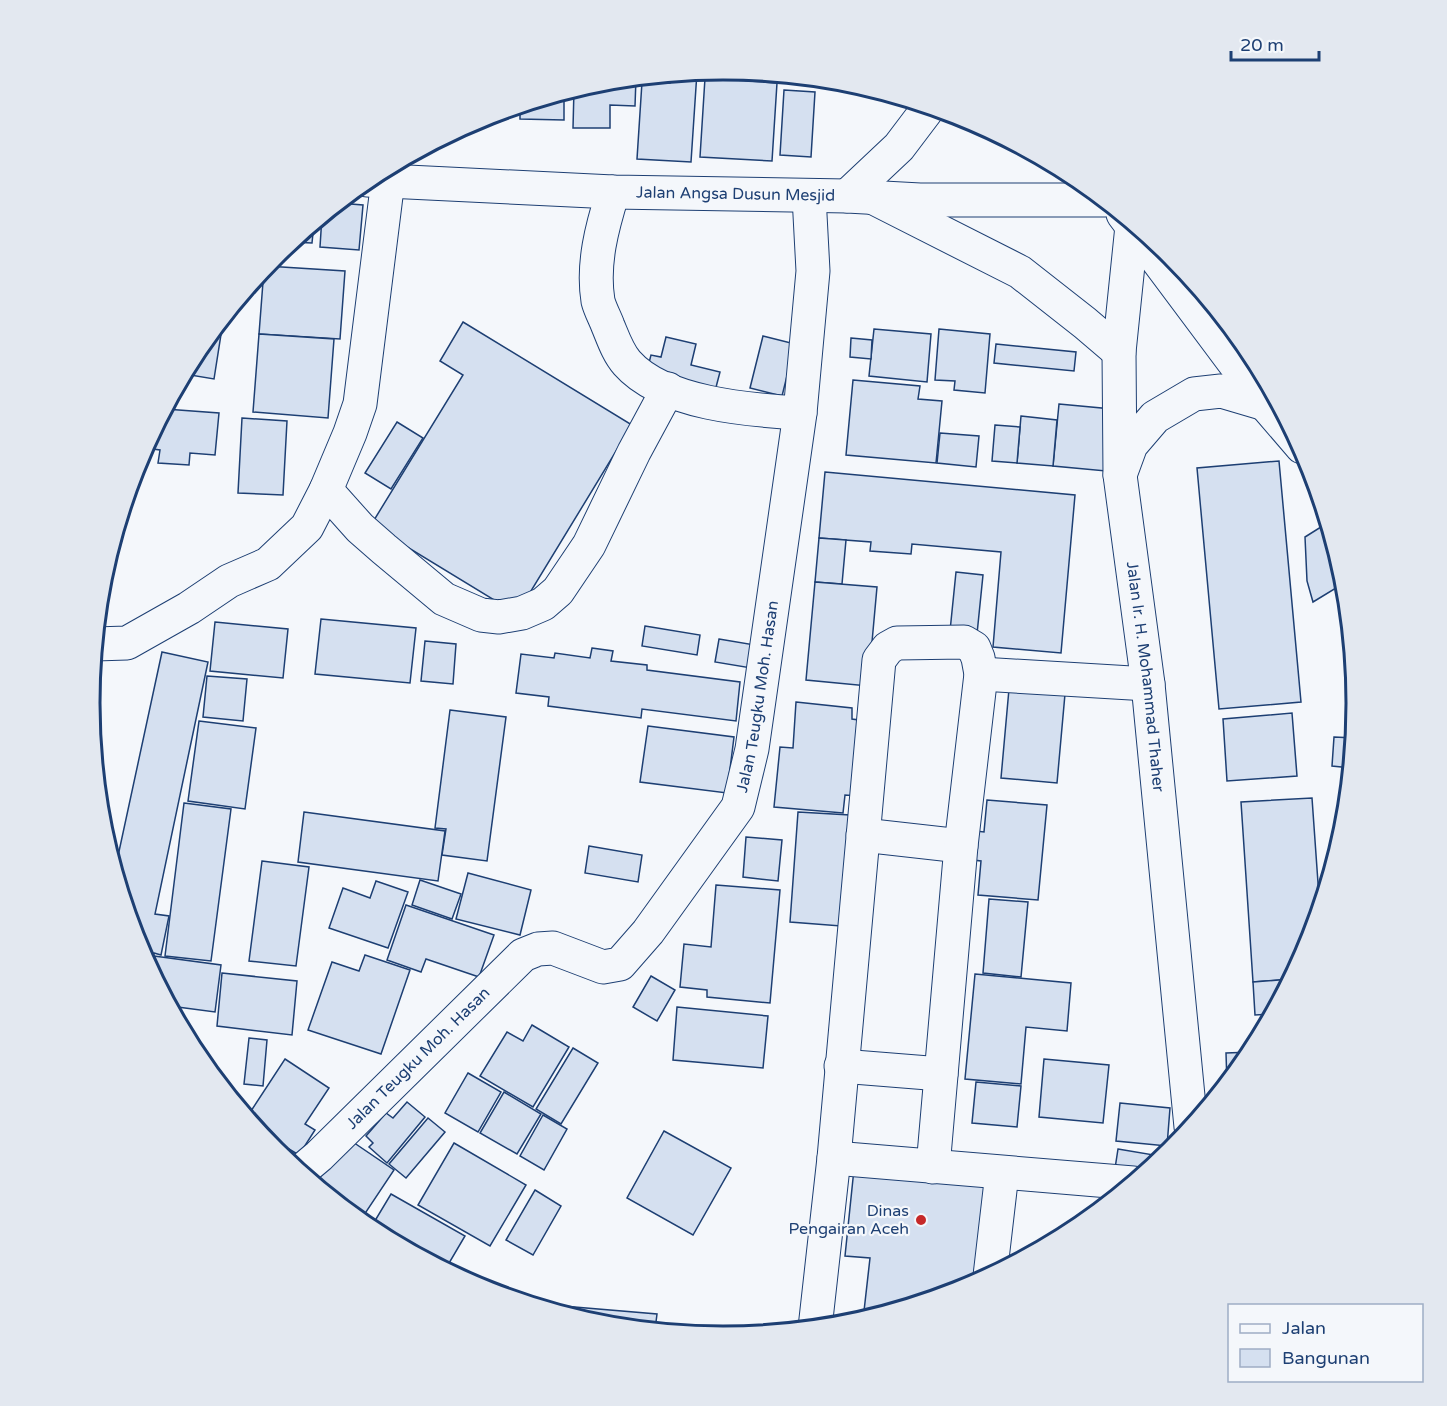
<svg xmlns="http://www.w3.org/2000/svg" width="1447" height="1406" font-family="'Varela Round',sans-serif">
<rect width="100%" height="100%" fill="#f4f7fb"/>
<g fill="#d5e0f0" stroke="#1d3f73" stroke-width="1.5">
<polygon points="697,72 691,162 637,159 642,82 670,83 671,74"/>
<polygon points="636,78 635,106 610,105 610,128 573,128 574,89 600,81"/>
<polygon points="705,78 777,83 772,161 700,157"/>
<polygon points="784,90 815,92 811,157 780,155"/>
<polygon points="564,92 564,120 520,119 520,105"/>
<polygon points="484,116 483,128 465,126 481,117"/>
<polygon points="412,154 409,165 397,162"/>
<polygon points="338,203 363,205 359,250 320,247 322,216"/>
<polygon points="314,223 312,243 291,242"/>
<polygon points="266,266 345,271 340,339 259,334 264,269"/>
<polygon points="463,322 632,425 517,614 371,525 463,375 440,361"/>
<polygon points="216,327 222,328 214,379 184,374 197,350"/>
<polygon points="874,329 931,334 927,382 869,376"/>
<polygon points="939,329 990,334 985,393 954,390 955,381 935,380"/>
<polygon points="259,334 334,339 328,418 253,412"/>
<polygon points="763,336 795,344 782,396 750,388"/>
<polygon points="666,337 696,344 691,365 720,372 715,391 646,374 651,355 661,357"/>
<polygon points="851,338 872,340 871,359 850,357"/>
<polygon points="996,344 1076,352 1074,371 994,363"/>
<polygon points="853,380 920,386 918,399 942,401 936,463 846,455"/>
<polygon points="1059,404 1112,409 1106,471 1053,466"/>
<polygon points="165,409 219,413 215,455 190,453 189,465 158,463 160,450 144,448"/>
<polygon points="1021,416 1057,420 1053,466 1017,463"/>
<polygon points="242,418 287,421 283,495 238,493"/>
<polygon points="397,422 423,438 391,489 365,473"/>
<polygon points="995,425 1020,427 1017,463 992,461"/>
<polygon points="940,433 979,436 976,467 937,463"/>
<polygon points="1279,461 1301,702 1219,709 1197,468"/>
<polygon points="825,472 1075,495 1061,653 993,647 1001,552 912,544 911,554 870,551 871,542 819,538"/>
<polygon points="1324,525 1333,538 1346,582 1313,602 1307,581 1305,537"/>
<polygon points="819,538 846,540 842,584 815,582"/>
<polygon points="956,572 983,575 977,634 950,631"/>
<polygon points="815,582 877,587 868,686 806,680"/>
<polygon points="321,619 416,628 410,683 315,674"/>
<polygon points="215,622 288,629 283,678 210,671"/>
<polygon points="645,626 700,635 697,655 642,646"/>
<polygon points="719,639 755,645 751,668 715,662"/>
<polygon points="425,641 456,644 453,684 421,681"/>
<polygon points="592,648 613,651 611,661 647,665 647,670 740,682 736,721 642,709 641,718 548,706 549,697 516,693 521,654 554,658 555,653 590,658"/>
<polygon points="162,652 208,662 155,914 169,916 161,955 154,953 151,970 138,945 115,870"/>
<polygon points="207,676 247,679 243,721 203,717"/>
<polygon points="1009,689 1065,694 1057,783 1001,778"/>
<polygon points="796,702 852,708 852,719 866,721 859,796 845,795 843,813 774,807 780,747 793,748"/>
<polygon points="450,710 506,717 487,861 442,855 446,829 435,828"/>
<polygon points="1292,713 1297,776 1227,781 1223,719"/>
<polygon points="199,721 256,728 245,809 188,801"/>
<polygon points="648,726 734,737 727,793 640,782"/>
<polygon points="1334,737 1354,738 1351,768 1332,766"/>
<polygon points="1312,798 1320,911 1309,946 1291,979 1253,982 1241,802"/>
<polygon points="987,800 1047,805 1038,900 978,895 981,861 973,860 976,831 984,832"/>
<polygon points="184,803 231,809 211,961 165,956"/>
<polygon points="304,812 445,831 438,881 298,862"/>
<polygon points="798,812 850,815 841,926 790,922"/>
<polygon points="746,837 782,840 778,881 743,877"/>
<polygon points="589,846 642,855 638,882 585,873"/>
<polygon points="262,861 309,867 296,966 249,961"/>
<polygon points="468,873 531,890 520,935 456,919"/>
<polygon points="420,880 461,894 452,919 412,905"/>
<polygon points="376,881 408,892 388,948 329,928 343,888 370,898"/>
<polygon points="716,885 780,890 770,1003 707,997 707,990 680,987 684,944 711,947"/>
<polygon points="989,899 1028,902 1021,977 983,973"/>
<polygon points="406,905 494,935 479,977 426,959 421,972 387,960"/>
<polygon points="365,955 410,970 381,1054 308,1030 332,962 359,971"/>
<polygon points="154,956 221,965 215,1012 170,1006 152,973"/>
<polygon points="222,973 297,981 292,1035 217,1026"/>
<polygon points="975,974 1071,983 1067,1031 1026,1027 1021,1084 965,1079"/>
<polygon points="651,976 675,990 657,1021 633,1007"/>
<polygon points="1291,979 1272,1014 1255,1015 1253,982"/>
<polygon points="677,1007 768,1016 763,1068 673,1060"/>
<polygon points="532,1025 569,1047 533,1107 480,1076 507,1032 523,1041"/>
<polygon points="249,1038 267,1040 263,1086 244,1084"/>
<polygon points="573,1048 598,1063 561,1124 536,1109"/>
<polygon points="1252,1052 1250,1056 1227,1084 1226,1053"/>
<polygon points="285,1059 329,1088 305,1124 315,1130 299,1155 289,1149 283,1158 275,1151 247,1117"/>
<polygon points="1044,1059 1109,1065 1103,1123 1039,1117"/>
<polygon points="468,1073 501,1092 478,1132 445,1113"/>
<polygon points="976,1082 1021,1086 1017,1127 972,1123"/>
<polygon points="504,1092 541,1114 517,1154 480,1133"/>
<polygon points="407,1102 425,1117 387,1163 369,1147 373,1143 366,1136 386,1113 393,1118"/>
<polygon points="1120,1103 1170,1108 1167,1146 1116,1141"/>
<polygon points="543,1115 567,1129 544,1170 520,1156"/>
<polygon points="428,1118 445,1132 406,1178 389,1164"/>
<polygon points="664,1131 731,1168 693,1235 627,1198"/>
<polygon points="344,1136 394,1170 360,1221 313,1182"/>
<polygon points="454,1143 526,1185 490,1246 418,1205"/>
<polygon points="1118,1149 1154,1155 1152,1167 1138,1179 1114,1175"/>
<polygon points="854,1169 997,1185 975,1265 973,1285 863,1320 870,1258 845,1256"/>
<polygon points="535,1190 561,1206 533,1255 506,1240"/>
<polygon points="391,1194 465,1236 445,1270 370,1229"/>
<polygon points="527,1303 657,1314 655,1330 599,1325"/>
</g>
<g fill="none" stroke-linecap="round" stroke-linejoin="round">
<defs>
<g id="minor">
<path id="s1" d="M 367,180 L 613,192 L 847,196 L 920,200 L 1105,200"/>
<path d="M 613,192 C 602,227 592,264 598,301 C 600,309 605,318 608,326 C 613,338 618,353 627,363 C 663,404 750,410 800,413"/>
<polyline points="326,490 360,528 384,549 444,599 481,615 499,617 522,613 543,604 558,591 589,545 634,452 668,389"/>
<polyline points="95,644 127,643 189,608 229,581 268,564 307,527 326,490 350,433 360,404 388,180"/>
<polyline points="981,674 1148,684"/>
<polyline points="863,835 961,846"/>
<polyline points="841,1066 941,1074"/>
<polyline points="834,1158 1133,1183"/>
<path id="s2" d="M 300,1172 L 319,1156 L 523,955 L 538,949 L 553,948 L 603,967 L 620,964 L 648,932 L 738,807 L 752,749 L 800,413 L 813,271 L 809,196"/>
<polyline points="990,1276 1002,1173"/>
<polyline points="815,1328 834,1158 879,660 888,648 897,643 964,642 974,648 978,658 981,674 961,846 933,1167"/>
</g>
<g id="major">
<polyline points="872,197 1020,272 1085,323 1119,352"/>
<path id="s3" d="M 1132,226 L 1119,352 L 1120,475 L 1148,684 L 1191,1127"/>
</g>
<g id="highway">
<polyline points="847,196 899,147 930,106"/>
<polyline points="1123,214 1265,404 1302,447"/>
<polyline points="1120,475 1131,445 1155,417 1194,394 1221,391 1265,404"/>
</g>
</defs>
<use href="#minor" stroke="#1d3f73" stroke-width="35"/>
<use href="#major" stroke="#1d3f73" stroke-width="35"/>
<use href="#highway" stroke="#1d3f73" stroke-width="35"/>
<use href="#minor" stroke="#f4f7fb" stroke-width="33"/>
<use href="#major" stroke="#f4f7fb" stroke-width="33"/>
<use href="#highway" stroke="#f4f7fb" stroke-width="33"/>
</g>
<circle fill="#c62828" stroke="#f4f7fb" stroke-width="2" cx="921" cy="1220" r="6"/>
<g text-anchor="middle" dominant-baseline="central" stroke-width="4.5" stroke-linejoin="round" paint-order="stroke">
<g font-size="16" fill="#1d3f73" stroke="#f4f7fb">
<text stroke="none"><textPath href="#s1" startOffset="369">Jalan Angsa Dusun Mesjid</textPath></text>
<text stroke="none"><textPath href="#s3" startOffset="453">Jalan Ir. H. Mohammad Thaher</textPath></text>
<text stroke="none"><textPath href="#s2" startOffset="722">Jalan Teugku Moh. Hasan</textPath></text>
<text stroke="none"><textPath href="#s2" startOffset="164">Jalan Teugku Moh. Hasan</textPath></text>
</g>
<g font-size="16" fill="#1d3f73" stroke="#f4f7fb" text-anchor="end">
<text x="909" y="1211">Dinas<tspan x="909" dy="18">Pengairan Aceh</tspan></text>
</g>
</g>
<path d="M0 0H1447V1406H0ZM100 703a623 623 0 1 1 1246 0a623 623 0 1 1-1246 0Z" fill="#e3e8f0" fill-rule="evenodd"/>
<path fill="none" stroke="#1d3f73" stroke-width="3" d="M100 703a623 623 0 1 1 1246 0a623 623 0 1 1-1246 0Z"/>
<rect x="1228" y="1304" width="195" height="78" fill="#f4f7fb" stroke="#9eadc5" stroke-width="1.5"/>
<rect x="1240" y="1324" width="30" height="9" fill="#f4f7fb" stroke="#9eadc5" stroke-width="1.5"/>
<text x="1282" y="1334" font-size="18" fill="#1d3f73">Jalan</text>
<rect x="1240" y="1349" width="30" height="18" fill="#d5e0f0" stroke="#9eadc5" stroke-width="1.5"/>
<text x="1282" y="1364" font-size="18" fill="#1d3f73">Bangunan</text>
<path d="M1231 51v9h88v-9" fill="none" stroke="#1d3f73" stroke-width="3"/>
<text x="1240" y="51" font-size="18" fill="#1d3f73" stroke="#f4f7fb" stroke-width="4.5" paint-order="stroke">20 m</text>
</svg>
